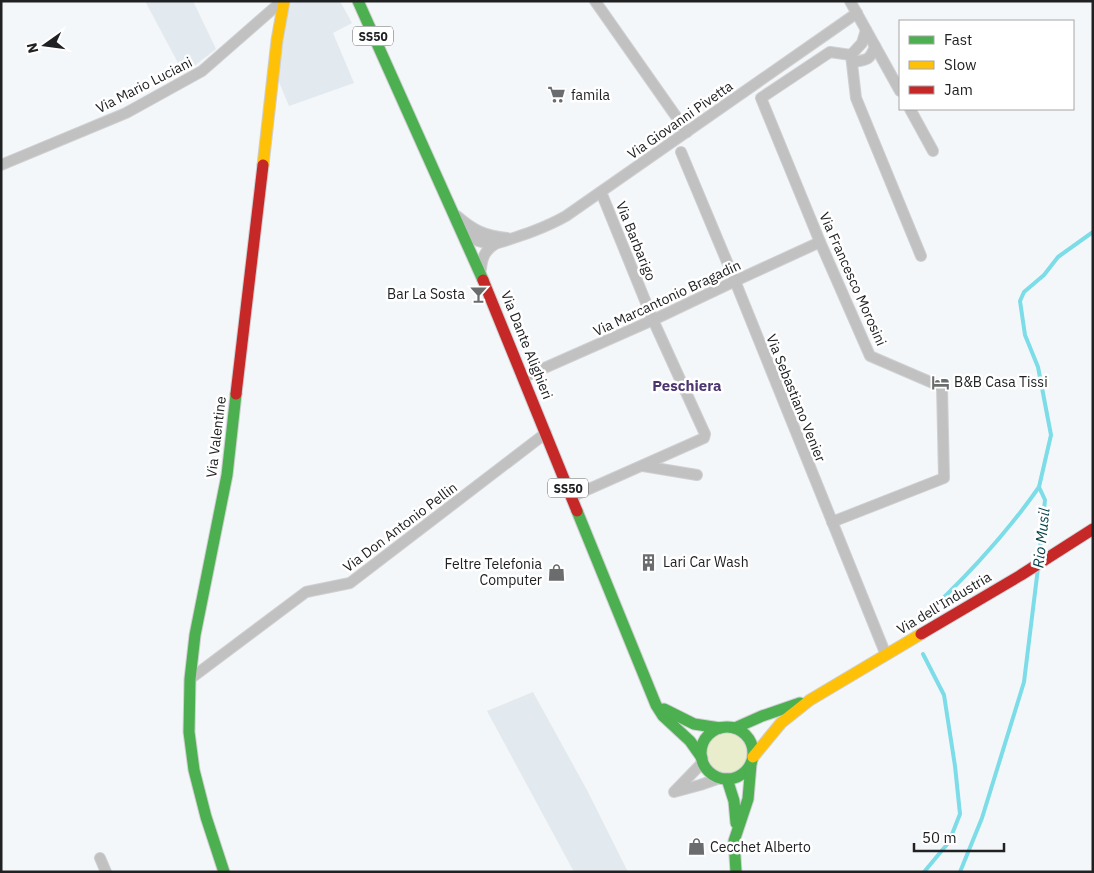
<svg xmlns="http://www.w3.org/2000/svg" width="1094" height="873" font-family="'IBM Plex Sans',sans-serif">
<rect width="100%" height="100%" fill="#f4f7f9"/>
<g fill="#e2e9ef">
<polygon points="145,1 193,1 216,49 184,74"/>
<polygon points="288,1 340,1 352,23 333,33 354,83 289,106 274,70"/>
<polygon points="533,692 587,790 628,872 574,872 487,711"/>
</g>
<circle fill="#eaedcc" cx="727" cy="753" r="24"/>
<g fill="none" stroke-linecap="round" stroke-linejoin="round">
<g stroke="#7cdce8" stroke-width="4">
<polyline points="1039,559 1045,500 1039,487 1051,435 1038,367 1025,335 1020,301 1024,292 1044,275 1058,257 1093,232"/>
<path d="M 911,629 C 958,585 1002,540 1039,487"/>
<polyline points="923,654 944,695 955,766 960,814 949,842 924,872"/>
<polyline points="960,872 982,818 1024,682 1038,568"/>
</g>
<defs>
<g id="street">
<polyline points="595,1 687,132"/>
<polyline points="850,1 900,91"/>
<polyline points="866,30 862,43 851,55 856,98 921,256"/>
<path d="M 852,62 C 866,60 870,61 875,46"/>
<polyline points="910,109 933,151"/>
<polyline points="681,152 735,281 886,655"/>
<polyline points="1,165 126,113 202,71 282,1"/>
<path d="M 457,216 C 473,230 485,236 507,238"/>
<path d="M 465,232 C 473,241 483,243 495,244"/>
<path d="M 481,269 C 482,258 485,250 495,244 C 520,236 543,229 566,216 L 857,13"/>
<polyline points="524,377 653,320 735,281 820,242"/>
<polyline points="643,466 697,475"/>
<polyline points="571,497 704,438 705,434 653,320 601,192"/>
<polyline points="832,522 944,478 942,387 870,356 820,242 761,98 830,52 851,55"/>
<polyline points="190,679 306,592 350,583 546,433"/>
<polyline points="675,791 703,762"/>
<polyline points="674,792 700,785 720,778"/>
<polyline points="100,858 106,872"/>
</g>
<g id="fast">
<polyline points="358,1 483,280"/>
<polyline points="577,511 656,705 663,716 690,741 702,758"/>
<polyline points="664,709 694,724 720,728"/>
<circle cx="727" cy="753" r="26"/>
<polyline points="735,728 762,716 800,703"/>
<polyline points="727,779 734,801 736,823"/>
<polyline points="224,872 206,817 194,770 189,732 190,679 195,635 227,475 236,394"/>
<polyline points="736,872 734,841 748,799 751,764"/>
</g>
<g id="slow">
<polyline points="263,165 277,40 284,1"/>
<polyline points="753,757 781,723 810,700 921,634"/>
</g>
<g id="jam">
<polyline points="483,280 577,511"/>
<polyline points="236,394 263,165"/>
<polyline points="921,634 1021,575 1093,529"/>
</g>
</defs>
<use href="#street" stroke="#cfd0d2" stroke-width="12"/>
<use href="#fast" stroke="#cfd0d2" stroke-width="13"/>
<use href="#slow" stroke="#cfd0d2" stroke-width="13"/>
<use href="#jam" stroke="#cfd0d2" stroke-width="13"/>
<use href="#street" stroke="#c1c1c1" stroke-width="10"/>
<use href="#fast" stroke="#4caf50" stroke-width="11"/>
<use href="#slow" stroke="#ffc107" stroke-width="11"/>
<use href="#jam" stroke="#c62828" stroke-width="11"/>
</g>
<defs>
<symbol id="supermarket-bare" viewBox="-9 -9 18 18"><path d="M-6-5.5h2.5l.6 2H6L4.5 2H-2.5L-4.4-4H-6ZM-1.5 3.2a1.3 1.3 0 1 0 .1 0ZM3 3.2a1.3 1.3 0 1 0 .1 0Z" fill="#6a6c6e" stroke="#fff" stroke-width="2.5" paint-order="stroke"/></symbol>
<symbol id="bar-bare" viewBox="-9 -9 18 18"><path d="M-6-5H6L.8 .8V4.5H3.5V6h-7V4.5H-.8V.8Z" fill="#6a6c6e" stroke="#fff" stroke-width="2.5" paint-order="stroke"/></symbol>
<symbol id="hotel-bare" viewBox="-9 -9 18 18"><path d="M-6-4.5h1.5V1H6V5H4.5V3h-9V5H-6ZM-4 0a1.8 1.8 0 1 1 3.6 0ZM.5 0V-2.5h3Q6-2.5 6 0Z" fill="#6a6c6e" stroke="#fff" stroke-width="2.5" paint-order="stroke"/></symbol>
<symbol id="building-bare" viewBox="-9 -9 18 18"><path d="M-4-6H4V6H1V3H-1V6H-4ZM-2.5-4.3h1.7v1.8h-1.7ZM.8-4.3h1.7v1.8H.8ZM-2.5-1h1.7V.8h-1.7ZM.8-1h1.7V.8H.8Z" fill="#6a6c6e" stroke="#fff" stroke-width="2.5" paint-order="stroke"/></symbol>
<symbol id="shop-bare" viewBox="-9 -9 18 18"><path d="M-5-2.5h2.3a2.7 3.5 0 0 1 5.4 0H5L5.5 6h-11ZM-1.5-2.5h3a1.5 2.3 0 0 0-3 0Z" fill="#6a6c6e" stroke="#fff" stroke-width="2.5" paint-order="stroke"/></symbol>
</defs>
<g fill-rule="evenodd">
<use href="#supermarket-bare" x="544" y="82" width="25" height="25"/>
<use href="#bar-bare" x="466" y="282" width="25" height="25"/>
<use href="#hotel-bare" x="928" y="370" width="25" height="25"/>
<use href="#building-bare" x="636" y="550" width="25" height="25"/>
<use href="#shop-bare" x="544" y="560" width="25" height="25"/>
<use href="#shop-bare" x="684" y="834" width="25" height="25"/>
</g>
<g text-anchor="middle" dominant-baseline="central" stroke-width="5" stroke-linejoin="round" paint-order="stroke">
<g fill="#fff" stroke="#636465" stroke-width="1">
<rect x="353" y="26.5" width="40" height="19" rx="4"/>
<rect x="548" y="478.5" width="40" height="19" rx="4"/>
</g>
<g font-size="12" font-weight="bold" fill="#202123">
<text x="373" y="36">SS50</text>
<text x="568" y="488">SS50</text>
</g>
<g font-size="14" fill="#202123" stroke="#fff">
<text transform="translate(144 85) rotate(-27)">Via Mario Luciani</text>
<text transform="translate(680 120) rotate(-35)">Via Giovanni Pivetta</text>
<text transform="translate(636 241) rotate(68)">Via Barbarigo</text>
<text transform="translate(853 279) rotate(66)">Via Francesco Morosini</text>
<text transform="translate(667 298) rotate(-25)">Via Marcantonio Bragadin</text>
<text transform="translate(527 345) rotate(68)">Via Dante Alighieri</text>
<text transform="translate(796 398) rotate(68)">Via Sebastiano Venier</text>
<text transform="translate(216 437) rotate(-83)">Via Valentine</text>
<text transform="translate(400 527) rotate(-37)">Via Don Antonio Pellin</text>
<text transform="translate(944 603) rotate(-31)">Via dell'Industria</text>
</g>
<g font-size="14" fill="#202123" stroke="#fff" text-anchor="start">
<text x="571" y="95">famila</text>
<text x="465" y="294" text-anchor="end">Bar La Sosta</text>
<text x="954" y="382">B&amp;B Casa Tissi</text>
<text x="663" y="562">Lari Car Wash</text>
<text x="542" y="564" text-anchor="end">Feltre Telefonia<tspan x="542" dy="16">Computer</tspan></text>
<text x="710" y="847">Cecchet Alberto</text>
</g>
<g font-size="15" font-weight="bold" fill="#4c3672" stroke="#fff">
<text x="687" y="385">Peschiera</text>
</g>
<g font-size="15" font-style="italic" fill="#003f45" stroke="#fff">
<text transform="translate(1041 538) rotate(-84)">Rio Musil</text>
</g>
</g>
<rect width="1094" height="873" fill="none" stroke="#202123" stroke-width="5"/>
<rect x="899" y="20" width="175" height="90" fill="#ffffff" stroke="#a6a6a7"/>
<rect x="909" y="36" width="25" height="8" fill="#4caf50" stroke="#a6a6a7"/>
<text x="944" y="45" font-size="15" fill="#202123">Fast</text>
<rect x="909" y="61" width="25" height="8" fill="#ffc107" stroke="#a6a6a7"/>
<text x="944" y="70" font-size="15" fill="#202123">Slow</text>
<rect x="909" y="86" width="25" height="8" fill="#c62828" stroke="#a6a6a7"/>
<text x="944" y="95" font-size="15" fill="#202123">Jam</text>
<g transform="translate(45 45) rotate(256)" stroke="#ffffff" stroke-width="4" paint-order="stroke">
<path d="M0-4L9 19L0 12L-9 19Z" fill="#202123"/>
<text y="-8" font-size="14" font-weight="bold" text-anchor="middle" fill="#202123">N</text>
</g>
<path d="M914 843v8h90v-8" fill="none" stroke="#202123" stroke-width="2.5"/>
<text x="922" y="843" font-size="15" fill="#202123" stroke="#ffffff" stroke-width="4" paint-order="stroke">50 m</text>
</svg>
